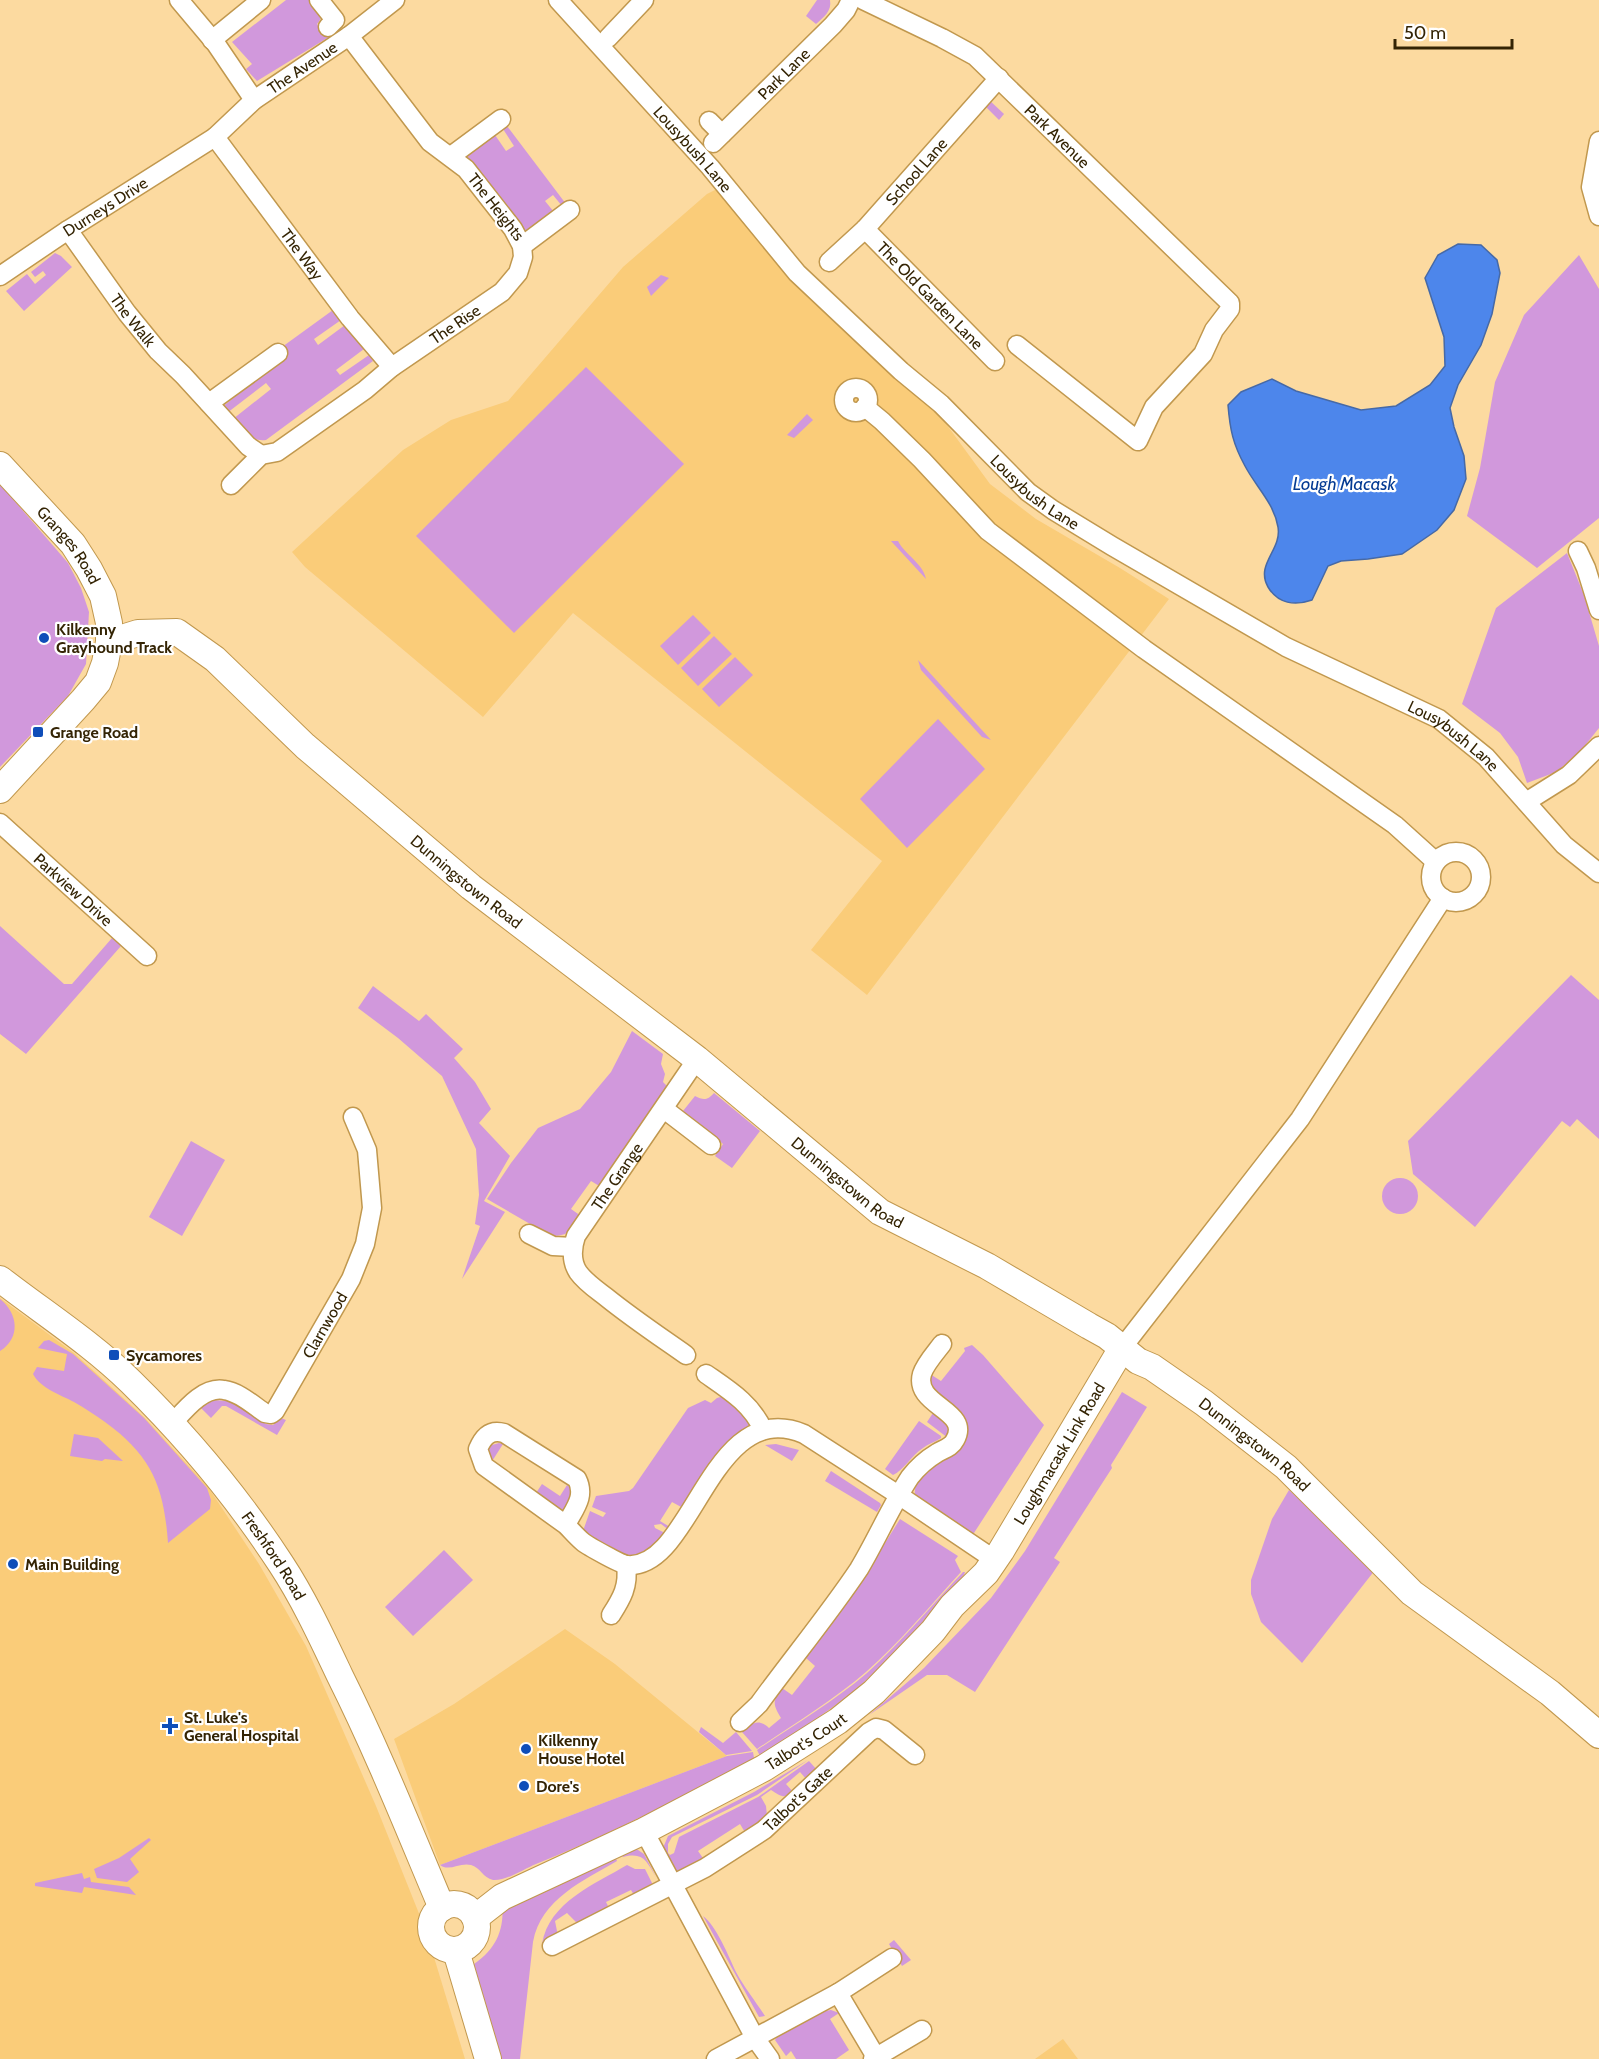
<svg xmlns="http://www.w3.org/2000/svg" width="1599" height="2059" font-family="Cabin,sans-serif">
<rect width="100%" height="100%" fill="#fcdaa0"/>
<g fill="#facc79">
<polygon points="725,185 936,410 990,484 1036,519 1120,568 1169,599 867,995 811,950 882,861 573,613 483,717 305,567 292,552 403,450 451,420 508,401 623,267 707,194"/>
<polygon points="0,1298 74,1353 144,1417 208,1487 259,1564 306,1646 376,1806 426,1931 465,2059 0,2059"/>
<polygon points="565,1629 615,1664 727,1756 440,1865 394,1739 454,1704"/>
<polygon points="1063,2039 1078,2059 1035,2059"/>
</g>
<g fill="#d198dc">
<path d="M 286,0 L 310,0 C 317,8 326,15 317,24 L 329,37 L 257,81 L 246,69 L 252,64 L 232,42 Z"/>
<path d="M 817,0 L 830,0 C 832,11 824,17 816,24 L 806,16 Z"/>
<polygon points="987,98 1004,114 999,120 982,103"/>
<polygon points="507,126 566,204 562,206 553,195 545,201 554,212 523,235 467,156 495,135 506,151 514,146 503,129"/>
<polygon points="55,253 61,256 72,267 24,311 6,291 27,274 35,284 46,275 43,271 35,277 31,272"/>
<polygon points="1579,255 1599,289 1599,518 1537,568 1467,516 1480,468 1495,382 1524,315"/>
<polygon points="661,275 669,278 651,296 647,287"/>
<path d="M 333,310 L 341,320 L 314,339 L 318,345 L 345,325 L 364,349 L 336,370 L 340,375 L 369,355 L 373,361 L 266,440 C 250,442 243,430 233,419 L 271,389 L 266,383 L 227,413 L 222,407 L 287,356 L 282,347 Z"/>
<polygon points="586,367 684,464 514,633 416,536"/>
<polygon points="807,414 813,420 794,438 787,435"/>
<polygon points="0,484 68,563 81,588 89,612 86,664 68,696 0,767"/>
<path d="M 891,541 L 898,541 C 905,555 923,563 926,579 Z"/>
<polygon points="1567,553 1584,595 1599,646 1599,728 1579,753 1556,772 1527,783 1518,757 1500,733 1462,704 1496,608"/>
<polygon points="693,615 711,633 678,665 660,646"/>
<polygon points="714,636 732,654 698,686 681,668"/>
<polygon points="735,657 753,675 719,707 702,689"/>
<polygon points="918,660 991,740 982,737 921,670"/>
<polygon points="938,719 985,769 907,848 860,799"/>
<polygon points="0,926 64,984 72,984 112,938 121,946 26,1054 0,1034"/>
<polygon points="1571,975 1599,1000 1599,1139 1577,1119 1570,1127 1562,1121 1475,1227 1413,1174 1408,1141"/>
<polygon points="373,986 419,1021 426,1014 463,1049 454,1058 475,1082 491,1109 479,1123 510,1156 484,1201 505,1212 462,1279 480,1226 475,1224 479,1195 476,1149 442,1076 398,1038 358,1008"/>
<path d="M 632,1031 L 663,1054 L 661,1064 L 665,1074 L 663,1082 L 669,1088 L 601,1187 L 591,1181 L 571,1209 L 581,1216 C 571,1230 570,1236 551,1236 L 487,1199 L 511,1163 L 538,1128 L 580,1109 L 611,1072 Z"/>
<path d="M 714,1093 L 760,1131 L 732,1168 L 715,1156 L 723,1144 L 683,1111 L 695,1096 C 703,1100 707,1101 714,1093 Z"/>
<polygon points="191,1141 225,1160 182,1236 149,1217"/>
<circle cx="1400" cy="1196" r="18"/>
<path d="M 0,1299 C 18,1313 21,1338 0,1351 Z"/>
<path d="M 49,1340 L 73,1354 L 144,1418 L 207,1488 L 211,1500 L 210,1509 L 168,1543 C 164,1487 152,1456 105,1422 C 95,1415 85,1408 74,1402 C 61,1395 40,1388 33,1374 L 37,1367 L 64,1371 L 67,1354 L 38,1348 L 44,1341 Z"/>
<path d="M 972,1345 L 983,1355 L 1044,1425 L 972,1536 L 915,1495 C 912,1474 945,1457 960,1446 L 928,1387 L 930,1374 L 941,1381 L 965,1351 L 964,1348 Z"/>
<polygon points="1122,1392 1147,1407 1111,1465 1112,1468 1054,1558 1060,1562 975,1692 947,1675 927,1675 869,1715 924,1668 991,1598 1025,1551"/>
<path d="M 724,1396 C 731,1402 749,1413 749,1423 C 749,1431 737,1434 733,1439 C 715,1461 698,1484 683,1508 L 672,1502 L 660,1521 L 670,1527 L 669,1530 L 661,1524 L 654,1525 L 655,1528 L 667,1534 L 656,1548 L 627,1560 L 583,1531 L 590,1511 L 603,1517 L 606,1513 L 592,1507 L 596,1496 L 629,1491 L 633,1488 L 688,1408 L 705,1400 L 711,1403 L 717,1398 Z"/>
<polygon points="212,1400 229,1401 266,1424 273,1425 281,1418 286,1420 277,1435 226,1406 222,1406 211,1418 201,1408"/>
<path d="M 933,1413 C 943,1420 950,1424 948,1438 L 927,1422 Z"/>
<path d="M 919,1421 L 941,1436 L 941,1438 C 935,1442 928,1444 923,1448 C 912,1455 903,1471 893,1475 L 885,1469 Z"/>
<polygon points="74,1434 98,1438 123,1461 105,1459 102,1461 70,1456"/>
<polygon points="499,1443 503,1444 489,1466 485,1451 492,1445"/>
<polygon points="776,1444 799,1450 792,1461 765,1445"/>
<polygon points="831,1471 880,1503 881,1505 877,1512 825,1481"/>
<polygon points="542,1484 560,1496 567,1485 573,1490 570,1505 563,1510 556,1511 534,1496"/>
<polygon points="1289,1490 1375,1570 1302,1663 1261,1622 1251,1594 1251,1580 1272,1519"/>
<path d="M 900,1519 L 958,1556 L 955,1560 L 961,1572 C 930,1606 900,1642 866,1672 C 832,1701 794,1724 757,1749 L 742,1732 C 752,1723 758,1718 769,1728 L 781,1718 C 772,1703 773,1701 782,1688 L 792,1695 L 815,1666 L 806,1658 L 862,1580 Z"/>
<polygon points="444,1550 473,1580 413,1636 385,1607"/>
<path d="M 963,1572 L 965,1572 L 964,1575 C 931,1612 900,1651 862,1684 C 831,1711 795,1733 760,1756 L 757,1750 C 794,1725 833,1702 867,1673 C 901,1642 931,1606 963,1572 Z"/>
<polygon points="701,1727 723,1743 736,1732 752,1751 726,1755 699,1732"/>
<path d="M 753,1752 L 754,1758 C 683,1797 611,1834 536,1864 C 524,1869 506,1881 493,1880 C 483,1878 480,1867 471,1865 C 460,1862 449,1872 440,1865 L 727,1756 Z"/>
<path d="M 808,1760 L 757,1795 L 672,1837 L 668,1844 L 668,1853 L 670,1855 L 674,1853 L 679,1837 L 758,1797 L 809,1761 L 818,1771 L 807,1780 L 800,1772 L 786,1784 L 794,1793 C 784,1799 780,1796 771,1790 L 761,1797 L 766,1806 L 767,1816 L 746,1834 L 740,1824 L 698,1851 L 705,1861 L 677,1873 L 671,1870 L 663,1848 L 668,1836 L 754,1792 Z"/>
<polygon points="149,1838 151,1840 130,1859 139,1872 127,1882 97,1878 94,1869 119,1858"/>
<path d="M 635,1848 L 644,1854 L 656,1877 C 646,1861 644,1852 623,1857 L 619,1851 Z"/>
<path d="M 614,1854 L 617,1861 C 583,1881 541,1899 533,1942 L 520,2059 L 498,2059 L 471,1966 C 495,1951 505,1931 502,1903 Z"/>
<path d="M 627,1865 L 635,1869 L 645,1869 L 655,1889 L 637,1900 L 631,1890 L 606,1902 L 611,1912 L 580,1926 L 567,1913 L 555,1921 L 558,1936 L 549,1944 L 542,1944 C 549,1902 595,1884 627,1865 Z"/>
<polygon points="82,1873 84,1879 90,1877 91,1882 129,1887 136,1895 84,1887 82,1893 35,1886 35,1883"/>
<path d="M 703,1916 C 716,1925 729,1957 736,1972 C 744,1987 756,2002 765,2016 L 759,2017 Z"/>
<polygon points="894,1940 911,1960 902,1966 889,1944"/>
<polygon points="831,2010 839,2013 830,2019 849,2050 836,2059 796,2059 791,2051 786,2056 775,2040 778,2036 825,2011"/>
</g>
<path fill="#4d86eb" stroke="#4669a6" stroke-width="1.5" d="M 1458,244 L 1481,245 L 1497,260 L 1500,273 L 1492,314 L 1481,345 L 1458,385 L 1450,408 L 1454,427 L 1464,456 L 1466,479 L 1454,510 L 1437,530 L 1402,554 L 1368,559 L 1341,561 L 1328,566 L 1312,600 C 1295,606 1278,604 1268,587 C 1255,564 1282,550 1278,527 C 1274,503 1256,487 1245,466 C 1233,444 1230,430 1228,405 L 1241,392 L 1272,379 L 1296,391 L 1361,410 L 1396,406 L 1430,385 L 1445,366 L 1444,337 L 1425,278 L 1438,255 Z"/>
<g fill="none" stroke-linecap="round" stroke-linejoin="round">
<defs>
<g id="street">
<polyline points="179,0 216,44 254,100"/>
<polyline points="319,0 335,20 328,27"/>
<path id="s1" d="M 558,0 L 710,167 L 797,273 L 901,371 L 941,404 L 1028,492 L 1053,510 L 1112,546 L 1286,647 L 1439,719 L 1486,757 L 1564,845 L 1599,873"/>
<path id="s2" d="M 863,0 L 942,38 L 975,56 L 1230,303 L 1230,309 L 1214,330 L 1203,354 L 1154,407 L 1138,441 L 1017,345"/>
<polyline points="608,38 644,0"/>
<polyline points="212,40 261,0"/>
<polyline points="709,121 722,134"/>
<path id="s3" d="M 215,137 L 350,318 L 392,367"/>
<polyline points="1599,141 1591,187 1599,216"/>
<path id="s4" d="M 713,143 L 833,25 L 846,10 L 851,0"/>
<polyline points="451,156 501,119"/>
<path id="s5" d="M 865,229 L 995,361"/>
<path id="s6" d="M 68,230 L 127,313 L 158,351 L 183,375 L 248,446 L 261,455"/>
<polyline points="522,246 570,210"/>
<path id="s7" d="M 829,262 L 865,229 L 999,78"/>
<path id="s8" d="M 0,276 L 68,230 L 215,137 L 254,100 L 349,36 L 395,0"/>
<circle cx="856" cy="400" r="12"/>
<polyline points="209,403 278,353"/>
<polyline points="865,407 882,421 922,460 988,531 1144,649 1395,825 1436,862"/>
<path id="s9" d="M 231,485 L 261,455 L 277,452 L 365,390 L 392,367 L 502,292 L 518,273 L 523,257 L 522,246 L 513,229 L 466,169 L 430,142 L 349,36"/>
<polyline points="1578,551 1586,568 1599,610"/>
<polyline points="1526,802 1569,775 1599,746"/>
<path id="s10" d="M 0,823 L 147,956"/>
<circle cx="1456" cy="877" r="25"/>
<polyline points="664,1109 711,1145"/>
<polyline points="529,1234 553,1246 573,1247"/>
<polyline points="1122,1348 1300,1119 1443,898"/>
<path id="s11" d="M 686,1355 C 659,1336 632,1318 606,1297 C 597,1290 585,1282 578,1272 C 571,1261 572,1248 576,1236 L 697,1059"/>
<path d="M 706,1374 C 729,1390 752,1404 763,1430"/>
<path id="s12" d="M 171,1425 C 184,1411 203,1386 224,1390 C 239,1392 253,1405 265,1413 L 271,1414 L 275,1411 L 351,1279 L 365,1244 L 372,1208 L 367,1150 L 353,1117"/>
<path d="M 566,1525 L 484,1466 L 478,1449 C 483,1437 490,1429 504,1433 L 577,1479 C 586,1497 574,1509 566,1525 C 572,1531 577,1537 583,1542 C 588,1546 622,1565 627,1565 C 693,1571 710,1395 804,1434 L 900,1496 L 995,1560"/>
<path d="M 611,1615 C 622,1598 629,1586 626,1565"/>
<path d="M 740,1722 L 759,1704 C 791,1660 829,1614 859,1569 C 877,1539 891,1506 910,1477 C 917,1468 927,1459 937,1453 C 943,1449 951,1448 955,1440 C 972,1410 913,1406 922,1374 C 925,1364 936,1352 942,1344"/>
<polyline points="644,1831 755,2038 770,2059"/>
<path id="s13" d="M 552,1946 L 705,1868 L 764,1830 L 869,1732 L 876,1728 L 884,1730 L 915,1755"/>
<polyline points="838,1993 876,2057"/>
<polyline points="716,2059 838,1993 892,1958"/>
<polyline points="873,2059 922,2030"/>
</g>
<g id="secondary">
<path id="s14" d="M 0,465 L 73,544 L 89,569 L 103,596 L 109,623 L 109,642 L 105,663 L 98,682 L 83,700 L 0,790"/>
<path id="s15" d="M 109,642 L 138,633 L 177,632 L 215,659 L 305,746 L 471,887 L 697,1059 L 880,1212 L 987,1266 L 1089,1326 L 1107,1336 L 1138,1361 L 1152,1367 L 1204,1403 L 1286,1467 L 1412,1593 L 1550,1693 L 1599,1735"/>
<path id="s16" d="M 0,1279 C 44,1313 91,1343 131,1382 C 187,1437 238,1498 281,1564 C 304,1599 322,1638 340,1676 C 378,1752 409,1830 442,1908"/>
<circle cx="454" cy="1927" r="23"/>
<path id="s17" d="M 475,1918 L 502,1897 L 644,1831 L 764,1768 L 838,1721 L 874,1692 L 933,1631 L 952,1606 L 986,1573 L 1001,1551 L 1122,1348"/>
<polyline points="456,1951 488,2059"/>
</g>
</defs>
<use href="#street" stroke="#c1984e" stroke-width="21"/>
<use href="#secondary" stroke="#c1984e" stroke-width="28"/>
<use href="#street" stroke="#fff" stroke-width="18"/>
<use href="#secondary" stroke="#fff" stroke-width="26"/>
</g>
<g fill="#0f4eb9" stroke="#fff" stroke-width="2">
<circle cx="44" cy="638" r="6"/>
<rect x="32" y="726" width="12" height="12" rx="3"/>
<rect x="108" y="1349" width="12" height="12" rx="3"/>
<circle cx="13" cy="1564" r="6"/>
<path d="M167 1717h6v6h6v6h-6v6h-6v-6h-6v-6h6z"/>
<circle cx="526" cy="1749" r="6"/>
<circle cx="524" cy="1786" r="6"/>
</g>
<g text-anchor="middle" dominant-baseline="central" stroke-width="4.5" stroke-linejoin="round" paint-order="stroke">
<g font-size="16" fill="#342404" stroke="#fff">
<text stroke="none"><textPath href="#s8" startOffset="368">The Avenue</textPath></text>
<text stroke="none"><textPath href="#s4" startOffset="99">Park Lane</textPath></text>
<text stroke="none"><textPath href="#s2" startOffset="240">Park Avenue</textPath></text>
<text stroke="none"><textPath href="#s1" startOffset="201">Lousybush Lane</textPath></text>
<text stroke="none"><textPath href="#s7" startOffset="126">School Lane</textPath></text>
<text stroke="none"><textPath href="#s8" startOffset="126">Durneys Drive</textPath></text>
<text transform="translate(496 207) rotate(52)">The Heights</text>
<text stroke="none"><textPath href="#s3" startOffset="146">The Way</textPath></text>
<text stroke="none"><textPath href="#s5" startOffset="93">The Old Garden Lane</textPath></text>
<text stroke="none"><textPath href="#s6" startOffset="111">The Walk</textPath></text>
<text stroke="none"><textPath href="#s9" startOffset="278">The Rise</textPath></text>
<text stroke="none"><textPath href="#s1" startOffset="687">Lousybush Lane</textPath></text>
<text stroke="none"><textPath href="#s14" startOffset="106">Granges Road</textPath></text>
<text stroke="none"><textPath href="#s1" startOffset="1173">Lousybush Lane</textPath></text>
<text stroke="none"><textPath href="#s15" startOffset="452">Dunningstown Road</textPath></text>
<text stroke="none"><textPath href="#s10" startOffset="99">Parkview Drive</textPath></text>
<text stroke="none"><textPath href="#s11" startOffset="246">The Grange</textPath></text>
<text stroke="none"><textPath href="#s15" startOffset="938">Dunningstown Road</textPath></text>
<text stroke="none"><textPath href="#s12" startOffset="224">Clarnwood</textPath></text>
<text stroke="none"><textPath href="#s15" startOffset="1424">Dunningstown Road</textPath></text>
<text stroke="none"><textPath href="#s17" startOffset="764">Loughmacask Link Road</textPath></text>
<text stroke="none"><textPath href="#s16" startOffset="392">Freshford Road</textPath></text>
<text stroke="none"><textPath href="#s17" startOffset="376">Talbot's Court</textPath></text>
<text stroke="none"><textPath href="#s13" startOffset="288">Talbot's Gate</textPath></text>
</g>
<g font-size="16" font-weight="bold" fill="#342404" stroke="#fff" text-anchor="start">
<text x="56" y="629">Kilkenny<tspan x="56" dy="18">Grayhound Track</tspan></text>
<text x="50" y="732">Grange Road</text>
<text x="126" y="1355">Sycamores</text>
<text x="25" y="1564">Main Building</text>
<text x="184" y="1717">St. Luke's<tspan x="184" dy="18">General Hospital</tspan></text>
<text x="538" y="1740">Kilkenny<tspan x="538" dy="18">House Hotel</tspan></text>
<text x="536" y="1786">Dore's</text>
</g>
<g font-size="18" font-style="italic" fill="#053b93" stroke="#fff">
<text x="1344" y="484">Lough Macask</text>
</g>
</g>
<path d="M1395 39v9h117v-9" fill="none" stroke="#342404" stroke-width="3"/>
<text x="1404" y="39" font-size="18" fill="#342404" stroke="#ffffff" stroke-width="4.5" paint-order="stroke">50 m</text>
</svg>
